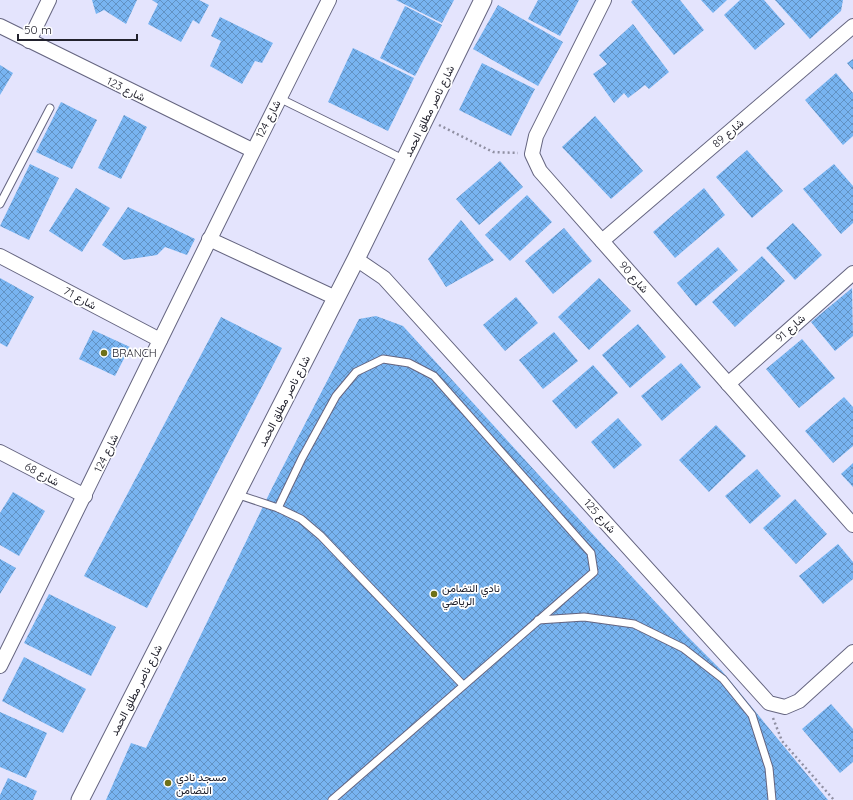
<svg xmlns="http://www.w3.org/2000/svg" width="853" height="800" font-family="Quicksand,Vazirmatn,sans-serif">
<defs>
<pattern id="building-cross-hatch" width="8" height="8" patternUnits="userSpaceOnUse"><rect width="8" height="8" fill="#78b4f1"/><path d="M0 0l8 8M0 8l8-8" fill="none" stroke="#6292c3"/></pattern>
</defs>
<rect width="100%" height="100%" fill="#e4e4fd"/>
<g fill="url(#building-cross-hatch)">
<polygon points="92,0 137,0 126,24 104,10 96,14"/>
<polygon points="152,0 199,0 209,5 199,24 193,20 181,42 148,24 158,4"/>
<polygon points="396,0 454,0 442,23"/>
<polygon points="538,0 579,0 560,36 528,19"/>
<polygon points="633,0 680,0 704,30 674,55 631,2"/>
<polygon points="701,0 727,0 713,13"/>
<polygon points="740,0 764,0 785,24 755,50 724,15"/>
<polygon points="775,0 843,0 841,11 810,39"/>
<polygon points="498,5 563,42 538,86 473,49"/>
<polygon points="405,6 442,25 415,76 380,58"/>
<polygon points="220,17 273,43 262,63 255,61 242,84 210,66 221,41 211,36"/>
<polygon points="633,24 669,72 649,89 645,85 628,98 624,93 614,103 593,74 607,64 599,55"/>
<polygon points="353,48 414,78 388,131 328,102"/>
<polygon points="853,59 853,70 847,63"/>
<polygon points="482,63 535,89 511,136 459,110"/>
<polygon points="0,65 13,73 0,95"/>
<polygon points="836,73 853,93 853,136 843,145 805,100"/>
<polygon points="61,102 97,120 72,169 36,152"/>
<polygon points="124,115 147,127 121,179 98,168"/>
<polygon points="595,116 643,171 611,199 562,147"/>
<polygon points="747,150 783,191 752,218 716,177"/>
<polygon points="500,161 523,187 479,225 456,199"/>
<polygon points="30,164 59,178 29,240 0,226"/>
<polygon points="834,164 853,186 853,223 841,234 803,189"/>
<polygon points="76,188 110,208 82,252 49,231"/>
<polygon points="704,188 725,215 675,258 653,232"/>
<polygon points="527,195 552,222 510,261 485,235"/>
<polygon points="128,207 195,239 187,255 165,247 157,255 124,260 102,245"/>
<polygon points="461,220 494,260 446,287 428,259"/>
<polygon points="793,223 822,255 795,280 766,248"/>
<polygon points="564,228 592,261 553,294 525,261"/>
<polygon points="718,247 738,270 696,306 677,283"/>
<polygon points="762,256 785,281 735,327 712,302"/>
<polygon points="0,278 34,297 7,347 0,343"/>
<polygon points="599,278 631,311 589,350 558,317"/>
<polygon points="852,288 853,336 835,351 811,322"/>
<polygon points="516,297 538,323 505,351 483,325"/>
<polygon points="376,316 403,326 609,552 686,635 722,671 828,800 106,800 131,743 146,748 272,488 359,319"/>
<polygon points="221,317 282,348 147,608 84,576"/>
<polygon points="638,324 666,357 630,388 602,355"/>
<polygon points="93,330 130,347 115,376 79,359"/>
<polygon points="554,332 578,361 543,389 519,360"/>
<polygon points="802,339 835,378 799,408 766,369"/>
<polygon points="681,363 701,387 662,421 641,396"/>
<polygon points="593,365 618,393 576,429 552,401"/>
<polygon points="844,397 853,407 853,446 833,463 805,431"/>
<polygon points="618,418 642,445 614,469 591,442"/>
<polygon points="716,425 746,456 709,492 679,460"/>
<polygon points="853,463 853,487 841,474"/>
<polygon points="757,469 781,496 750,524 725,496"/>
<polygon points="13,492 45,511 19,556 0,545 0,513"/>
<polygon points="795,499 827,534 796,564 763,528"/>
<polygon points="838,544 853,562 853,579 823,604 799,576"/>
<polygon points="0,559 16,568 0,594"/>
<polygon points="49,594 116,627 91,676 24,643"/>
<polygon points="24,657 86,689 63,733 2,701"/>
<polygon points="831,704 853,729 853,762 840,773 802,729"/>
<polygon points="0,712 47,733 26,778 0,767"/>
<polygon points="8,778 37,791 33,800 0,800 0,795"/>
</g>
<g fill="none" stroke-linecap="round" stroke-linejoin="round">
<defs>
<g id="service">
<polyline points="279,98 405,160"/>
<polyline points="0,204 50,108"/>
<polyline points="236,494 278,508 301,519 321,536 463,685"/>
<polyline points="278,508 302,458 336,396 356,372 383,359 409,363 434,376 591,553 594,572 332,800"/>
<polyline points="538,620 584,617 634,624 683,648 723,679 752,715 769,768 772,800"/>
</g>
<g id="minor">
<polyline points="604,0 536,136 532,154 540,171 853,525"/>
<polyline points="0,26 252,150"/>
<polyline points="29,41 49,0"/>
<polyline points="209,239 336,298"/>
<polyline points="602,241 853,26"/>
<polyline points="0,256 160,340"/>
<polyline points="356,259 384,278 769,703 785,707 799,701 853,652"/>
<polyline points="728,384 853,273"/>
<polyline points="0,452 85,496"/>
<path d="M 0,666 C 110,444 217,221 329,0"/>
</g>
<polyline id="tertiary" points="80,800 356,259 483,0"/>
</defs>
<use href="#service" stroke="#656580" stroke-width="9"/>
<use href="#minor" stroke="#656580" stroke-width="16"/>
<use href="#tertiary" stroke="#656580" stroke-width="19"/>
<g stroke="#9090a3" stroke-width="2.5" stroke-dasharray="2 3" stroke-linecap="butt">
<polyline points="439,125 493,152 518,153"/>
<polyline points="773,718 782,741 834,800"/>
</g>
<use href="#service" stroke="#fff" stroke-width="7"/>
<use href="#minor" stroke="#fff" stroke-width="14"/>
<use href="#tertiary" stroke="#fff" stroke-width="17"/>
</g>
<g fill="#6f7116" stroke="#fff" stroke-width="1.5">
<circle cx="104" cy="353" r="4"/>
<circle cx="434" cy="594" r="4"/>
<circle cx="168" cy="783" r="4"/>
</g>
<g text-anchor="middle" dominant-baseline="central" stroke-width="3.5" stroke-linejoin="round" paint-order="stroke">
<g font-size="11" fill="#21212c" stroke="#fff">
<text transform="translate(126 89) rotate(26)">شارع 123</text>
<text transform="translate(429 111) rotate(-64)">شارع ناصر مطلق الحمد</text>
<text transform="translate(268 119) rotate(-63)">شارع 124</text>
<text transform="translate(728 133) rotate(-41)">شارع 89</text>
<text transform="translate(634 277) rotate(49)">شارع 90</text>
<text transform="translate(80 298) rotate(28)">شارع 71</text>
<text transform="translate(790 328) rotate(-42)">شارع 91</text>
<text transform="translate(284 401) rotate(-63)">شارع ناصر مطلق الحمد</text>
<text transform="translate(106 453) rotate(-64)">شارع 124</text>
<text transform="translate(42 474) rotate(28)">شارع 68</text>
<text transform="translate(600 516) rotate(48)">شارع 125</text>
<text transform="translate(136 690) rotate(-63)">شارع ناصر مطلق الحمد</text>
</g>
<g font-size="11" fill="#21212c" stroke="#fff" text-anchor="start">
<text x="112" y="353">BRANCH</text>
<text x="442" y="588">نادي التضامن<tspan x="442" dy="13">الرياضي</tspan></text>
<text x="176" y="777">مسجد نادي<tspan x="176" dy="13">التضامن</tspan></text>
</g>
</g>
<path d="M18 34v6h119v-6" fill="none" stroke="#21212c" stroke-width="2"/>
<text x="24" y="34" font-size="12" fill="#21212c" stroke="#ffffff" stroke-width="3" paint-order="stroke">50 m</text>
</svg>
